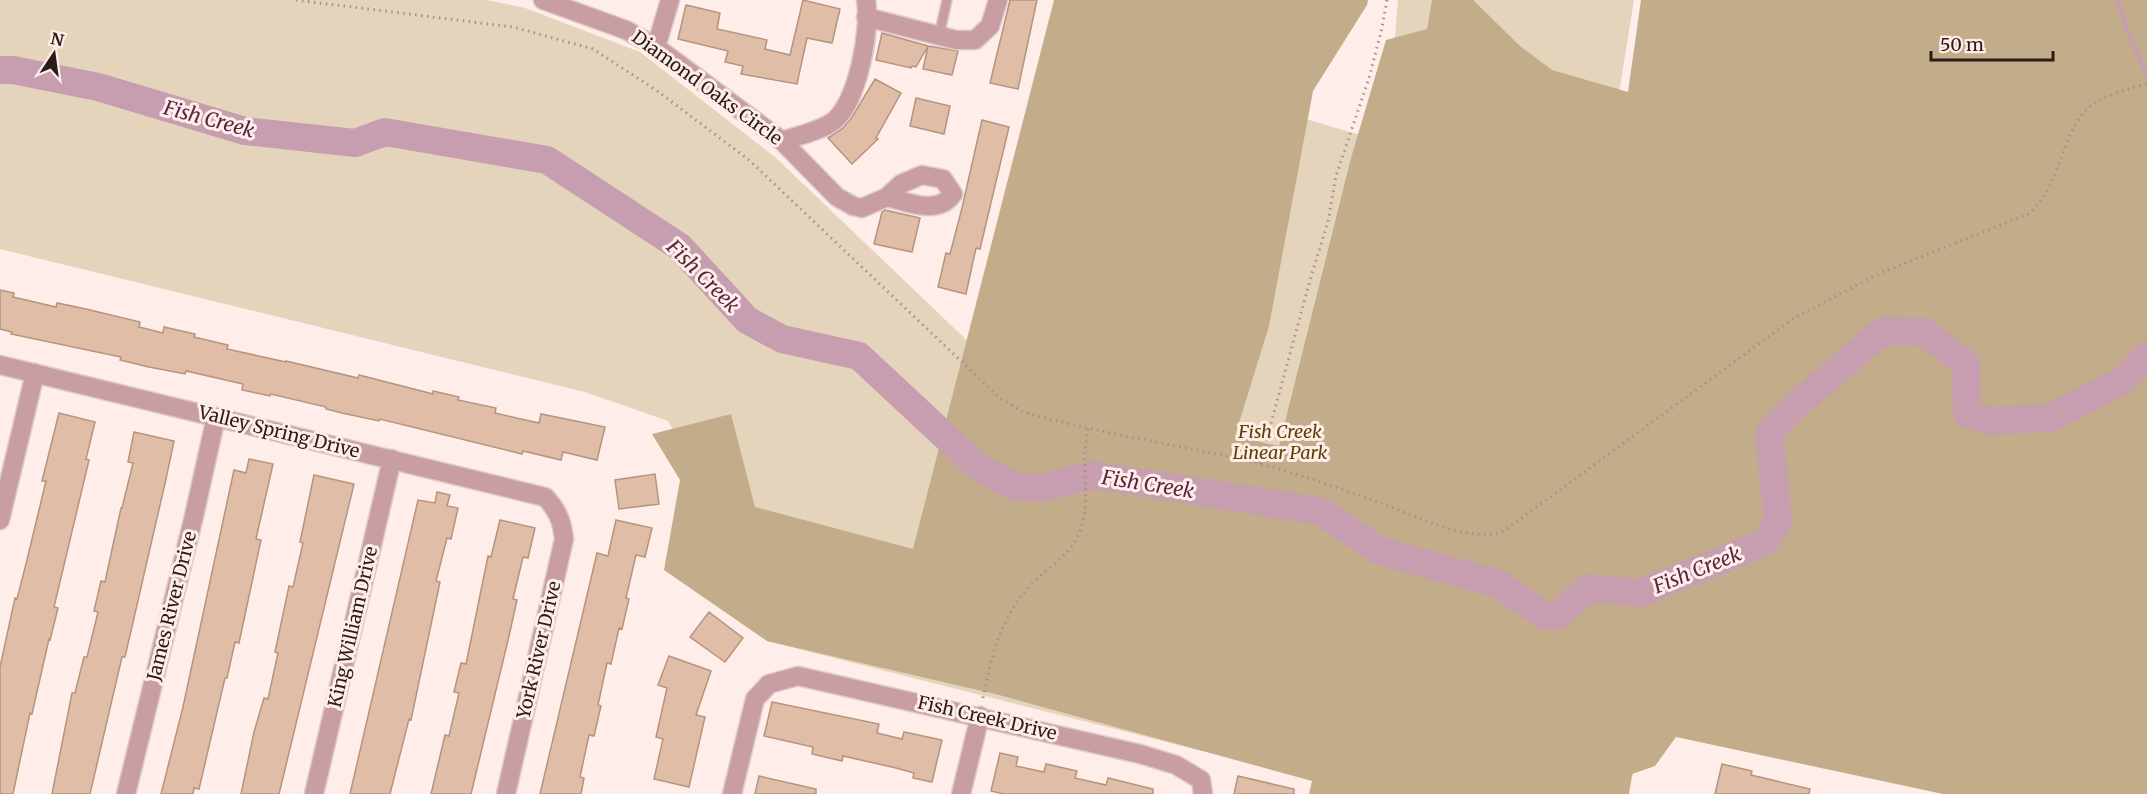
<svg xmlns="http://www.w3.org/2000/svg" width="2147" height="794" font-family="Merriweather,serif">
	<style>
		.green { fill: #e5d4bc }
		.forest { fill: #c3ac8a }
		.lines { fill: none; stroke-linecap: round; stroke-linejoin: round }
		.stream { stroke: #c69eb0; stroke-width: 4.5 }
		.river { stroke: #c69eb0; stroke-width: 28 }
		.building { fill: #e0bda7; stroke: #b5947f; stroke-width: 1.5 }
		.service-casing { stroke: #dccbc8; stroke-width: 12 }
		.minor-casing { stroke: #dccbc8; stroke-width: 21 }
		.path { stroke: #a2918e; stroke-width: 3; stroke-dasharray: 1.5 4.5; stroke-linecap: butt }
		.service { stroke: #c99ea3; stroke-width: 9 }
		.minor { stroke: #c99ea3; stroke-width: 18 }
		.labels { text-anchor: middle; stroke-width: 6; stroke-linejoin: round; paint-order: stroke }
		.street-label { font-size: 18px; fill: #2a1b18; stroke: #feede9 }
		.park-label { font-size: 18px; font-style: italic; fill: #604000; stroke: #feede9 }
		.water-label { font-size: 20px; font-style: italic; fill: #592541; stroke: #feede9 }
	</style>
	<rect width="100%" height="100%" fill="#feede9"/>
	<path class="green" d="M 0,0 L 487,0 L 525,8 L 640,52 L 775,157 L 976,349 L 1217,93 L 1350,132 L 1616,202 L 2147,0 L 2147,794 L 1648,717 L 1628,794 L 1352,783 L 1198,750 L 767,641 L 702,480 L 668,421 L 585,392 L 0,249 Z
		M 1398,0 L 1634,0 L 1605,180 L 1365,126 L 1395,36 Z"/>
	<path class="forest" d="M 1054,0 L 1368,0 L 1367,5 L 1313,91 L 1269,326 L 1235,436 L 1279,446 L 1351,158 L 1386,40 L 1427,29 L 1432,0 L 1473,0 L 1520,46 L 1552,70 L 1628,92 L 1641,0 L 2147,0 L 2147,794 L 1943,794 L 1676,737 L 1655,766 L 1632,774 L 1629,794 L 1309,794 L 1312,781 L 999,695 L 767,641 L 664,570 L 680,480 L 652,434 L 731,414 L 755,507 L 913,549 Z"/>
	<g class="lines">
		<path class="stream" d="M 2117,0 L 2128,33 L 2147,74"/>
		<path class="river" d="M 0,70 L 13,70 L 98,87 L 245,131 L 355,143 L 385,132 L 547,160 L 680,247 L 747,320 L 782,339 L 859,356 L 976,465 L 1013,486 L 1039,488 L 1095,475 L 1320,511 L 1380,551 L 1499,584 L 1545,616 L 1558,616 L 1587,588 L 1640,593 L 1764,543 L 1778,521 L 1769,433 L 1796,405 L 1883,331 L 1924,332 L 1966,364 L 1967,414 L 1991,421 L 2050,418 L 2122,381 L 2147,356"/>
	</g>
	<path class="building" d="M 803,0 L 840,9 L 832,43 L 807,38 L 797,84 L 741,74 L 743,66 L 725,62 L 728,51 L 678,39 L 686,5 L 720,13 L 717,29 L 767,40 L 765,49 L 790,55 Z
		M 1010,0 L 1037,0 L 1018,89 L 990,83 Z
		M 882,33 L 928,46 L 916,67 L 912,66 L 911,68 L 876,60 Z
		M 928,46 L 958,51 L 952,75 L 923,69 Z
		M 875,79 L 901,93 L 876,138 L 878,139 L 852,164 L 828,138 L 842,129 L 852,117 Z
		M 916,98 L 950,106 L 944,134 L 910,126 Z
		M 982,120 L 1009,127 L 980,249 L 976,248 L 966,294 L 938,287 L 946,253 L 950,254 L 962,208 Z
		M 885,210 L 920,218 L 912,252 L 874,244 L 882,212 Z
		M 0,290 L 14,293 L 13,297 L 56,307 L 57,303 L 86,309 L 140,322 L 139,327 L 163,333 L 164,327 L 195,334 L 194,337 L 228,345 L 227,349 L 286,362 L 286,361 L 358,378 L 359,375 L 433,394 L 433,391 L 459,397 L 458,400 L 496,408 L 495,413 L 539,423 L 541,414 L 605,427 L 597,460 L 563,452 L 561,460 L 523,451 L 522,454 L 380,419 L 379,421 L 342,413 L 326,409 L 326,407 L 271,394 L 270,396 L 242,390 L 243,384 L 186,371 L 185,374 L 149,367 L 120,360 L 121,357 L 11,334 L 12,332 L 0,329 Z
		M 59,413 L 95,422 L 86,459 L 89,460 L 54,607 L 58,608 L 50,640 L 49,639 L 32,714 L 30,713 L 13,794 L 0,794 L 0,667 L 15,598 L 17,599 L 26,564 L 46,481 L 42,481 Z
		M 134,432 L 174,441 L 166,479 L 125,657 L 122,657 L 90,794 L 52,794 L 72,693 L 75,693 L 84,657 L 87,657 L 98,612 L 94,611 L 101,581 L 105,582 L 121,508 L 122,508 L 133,463 L 128,462 Z
		M 249,459 L 273,464 L 256,539 L 261,540 L 239,643 L 235,642 L 227,678 L 225,678 L 199,789 L 194,788 L 193,794 L 161,794 L 183,707 L 234,470 L 246,473 Z
		M 655,474 L 659,504 L 619,509 L 615,480 Z
		M 314,475 L 354,484 L 279,794 L 241,794 L 254,732 L 264,698 L 268,699 L 278,653 L 275,652 L 289,586 L 293,587 L 303,543 L 300,542 Z
		M 437,492 L 450,495 L 447,506 L 458,508 L 451,539 L 447,538 L 436,581 L 440,582 L 411,720 L 409,719 L 390,794 L 350,794 L 418,500 L 435,503 Z
		M 500,520 L 535,528 L 528,558 L 523,557 L 513,599 L 517,600 L 509,636 L 471,794 L 431,794 L 445,735 L 449,736 L 459,693 L 454,692 L 461,663 L 466,664 L 488,556 L 491,557 Z
		M 616,520 L 652,528 L 645,557 L 636,555 L 626,598 L 629,599 L 622,629 L 619,628 L 611,664 L 607,663 L 598,705 L 601,706 L 594,736 L 589,735 L 580,777 L 584,778 L 581,794 L 540,794 L 597,553 L 608,556 Z
		M 709,612 L 743,638 L 725,662 L 690,637 Z
		M 669,656 L 711,671 L 696,715 L 705,717 L 689,787 L 654,779 L 663,739 L 656,737 L 667,688 L 658,685 Z
		M 772,702 L 879,724 L 877,733 L 902,739 L 904,732 L 942,740 L 932,782 L 913,778 L 914,773 L 896,768 L 843,756 L 842,761 L 812,754 L 813,747 L 764,736 Z
		M 1000,753 L 1018,757 L 1016,766 L 1044,772 L 1046,764 L 1077,771 L 1075,778 L 1106,785 L 1108,778 L 1153,789 L 1153,794 L 1004,794 L 991,791 Z
		M 1722,764 L 1752,771 L 1751,775 L 1810,789 L 1809,794 L 1715,794 Z
		M 759,776 L 816,789 L 816,794 L 755,794 Z
		M 1238,776 L 1294,789 L 1294,794 L 1234,794 Z"/>
	<g class="lines">
		<g class="service-casing">
			<path id="service" d="M 939,36 L 947,0"/>
		</g>
		<g class="minor-casing">
			<path id="minor" d="M 543,0 L 626,30 L 656,47 L 782,141 L 837,197 L 853,206 L 862,208 L 887,197
				M 866,17 L 956,40 L 975,40 L 990,26 L 998,0
				M 656,47 L 670,0
				M 782,141 C 797,136 824,130 835,120 C 858,99 871,30 866,0
				M 922,175 L 943,179 L 953,194 C 938,216 908,202 887,197 L 901,184 Z
				M 0,365 L 545,497 C 558,510 562,522 564,539 L 506,794
				M 0,520 L 35,373
				M 126,794 L 194,516 L 216,417
				M 314,794 L 392,459
				M 732,794 L 755,699 L 769,684 L 798,676 L 1140,754 L 1176,765 L 1201,780 L 1203,794
				M 961,794 L 980,716"/>
		</g>
		<path class="path" d="M 296,0 L 513,27 L 593,49 L 656,90 L 749,160 L 1000,398 L 1023,412 C 1101,434 1182,445 1260,464 C 1303,475 1345,490 1386,505 C 1419,517 1470,544 1504,531 L 1794,318 L 1878,274 L 2028,214 C 2062,186 2059,138 2087,109 C 2099,97 2130,88 2147,84
			M 1260,464 L 1312,273 L 1328,222 L 1336,176 L 1369,78 L 1382,28 L 1387,0
			M 983,698 C 992,653 1002,611 1037,579 C 1051,565 1069,555 1078,536 C 1091,510 1083,478 1085,450 C 1086,443 1087,435 1088,428"/>
		<use href="#service" class="service"/>
		<use href="#minor" class="minor"/>
	</g>
	<g class="labels">
		<g class="street-label">
			<text transform="translate(707 88) rotate(36)" y="6">Diamond Oaks Circle</text>
			<text transform="translate(279 432) rotate(14)" y="6">Valley Spring Drive</text>
			<text transform="translate(172 606) rotate(-76)" y="6">James River Drive</text>
			<text transform="translate(353 627) rotate(-77)" y="6">King William Drive</text>
			<text transform="translate(539 650) rotate(-77)" y="6">York River Drive</text>
			<text transform="translate(987 718) rotate(13)" y="6">Fish Creek Drive</text>
		</g>
		<g class="park-label">
			<text x="1280" y="438">Fish Creek<tspan x="1280" dy="21">Linear Park</tspan></text>
		</g>
		<g class="water-label">
			<text transform="translate(209 119) rotate(15)" y="7">Fish Creek</text>
			<text transform="translate(703 276) rotate(45)" y="7">Fish Creek</text>
			<text transform="translate(1148 484) rotate(9)" y="7">Fish Creek</text>
			<text transform="translate(1697 570) rotate(-22)" y="7">Fish Creek</text>
		</g>
	</g>
	<g transform="translate(54 54) rotate(13)" stroke="#feede9" stroke-width="4.5" paint-order="stroke">
	<path d="M0-4.5L10 22L0 15L-10 22Z" fill="#2a1b18"/>
	<text y="-9" font-size="16" font-weight="bold" text-anchor="middle" fill="#2a1b18">N</text>
	</g>
	<path d="M1931 51v9h122v-9" fill="none" stroke="#2a1b18" stroke-width="3"/>
	<text x="1940" y="51" font-size="18" fill="#2a1b18" stroke="#feede9" stroke-width="4.5" paint-order="stroke">50 m</text>
</svg>
